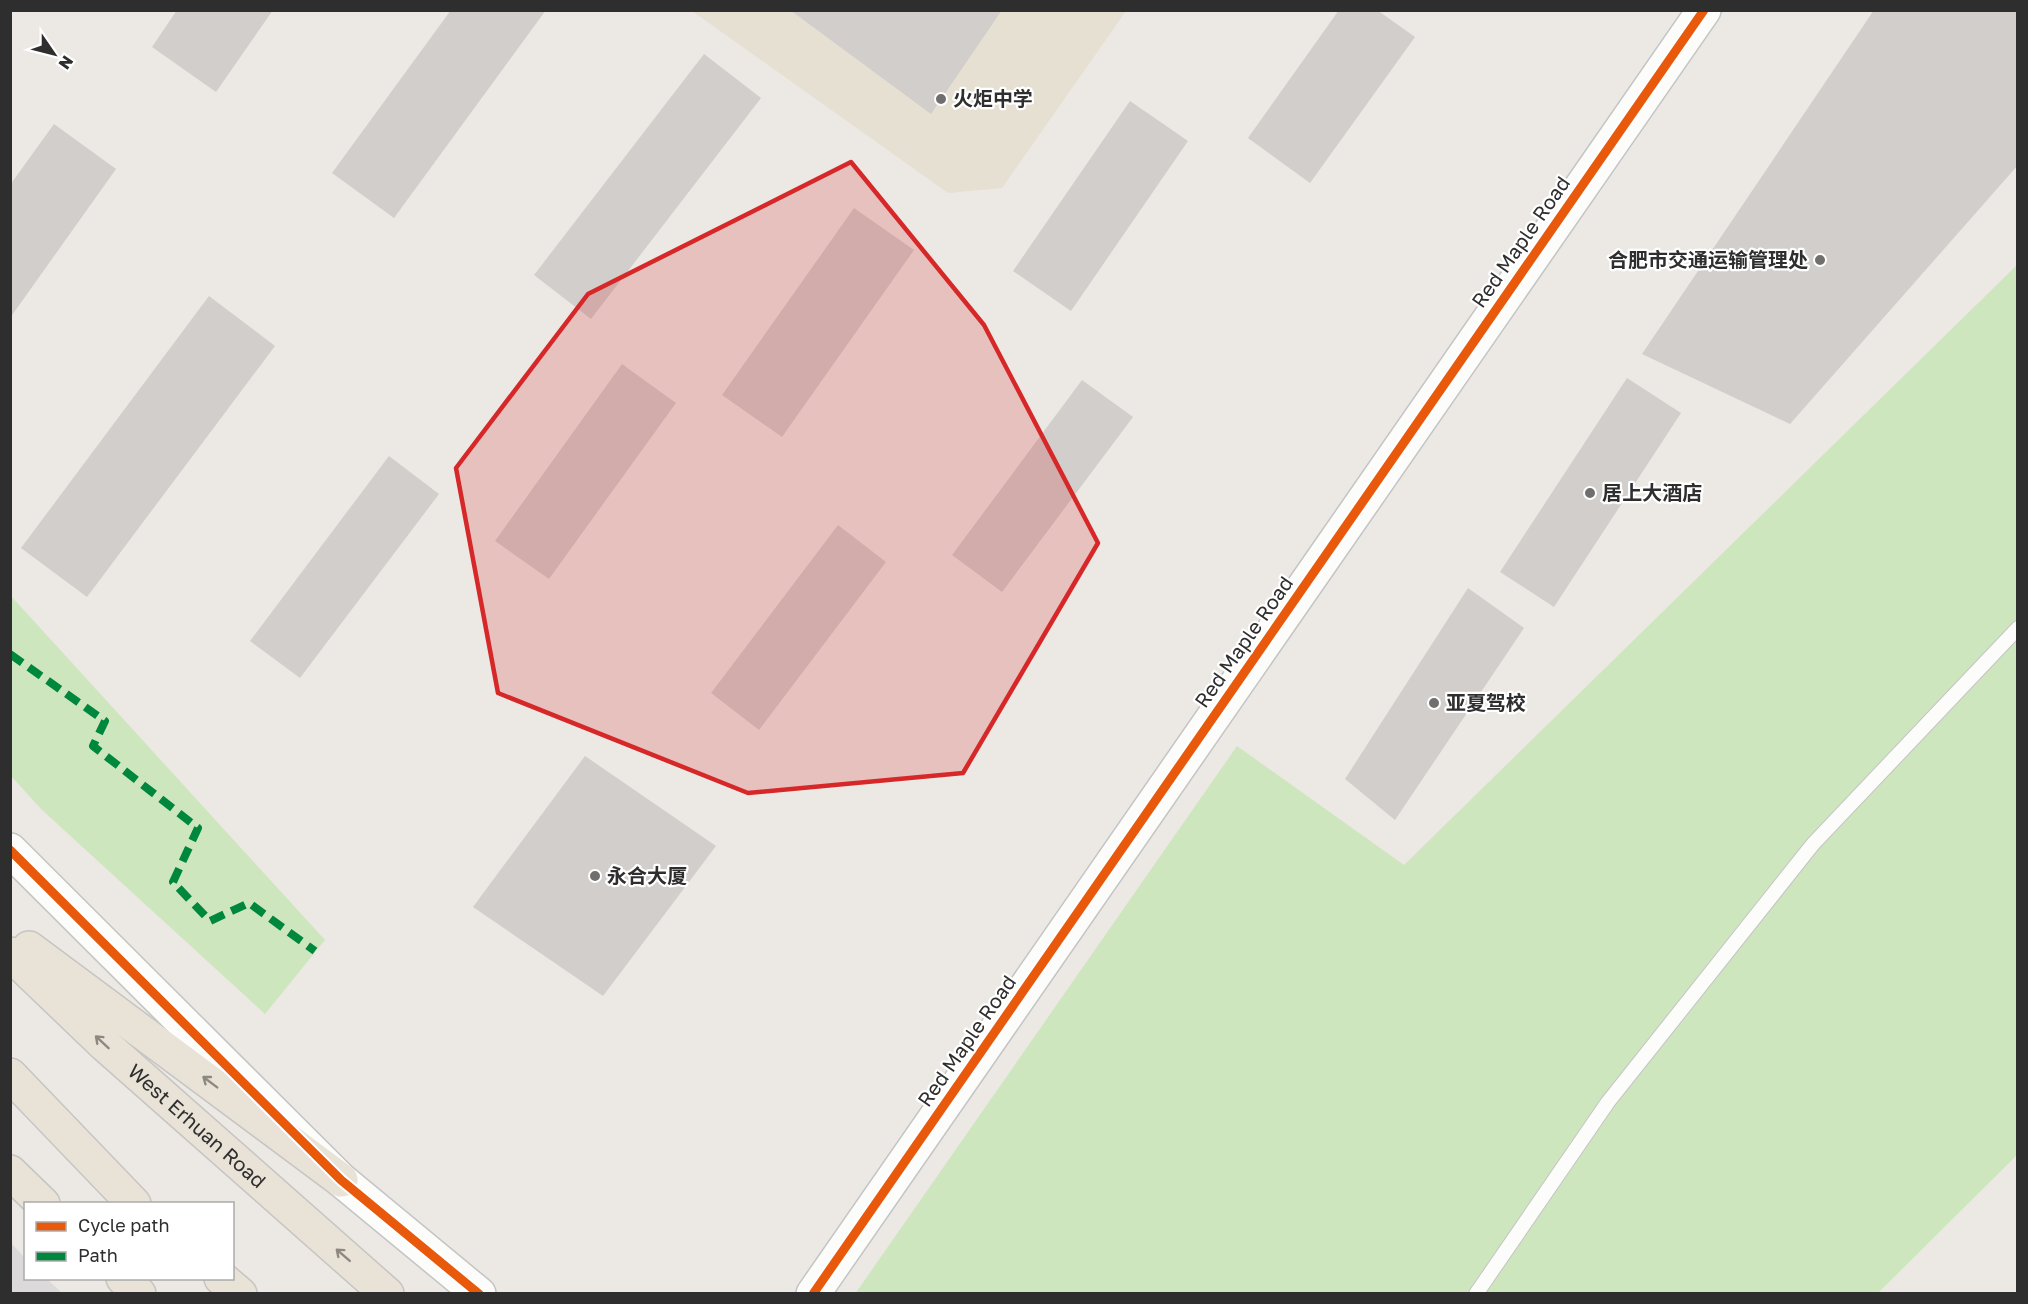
<svg xmlns="http://www.w3.org/2000/svg" width="2028" height="1304" font-family="'Golos Text','Noto Sans SC',sans-serif">
	<style>
		.industrial { fill: #dcd9db }
		.education { fill: #e6e0d3 }
		.green { fill: #cee6be }
		.building { fill: #d1cecb }
		.lines { fill: none; stroke-linecap: round; stroke-linejoin: round }
		.service-casing { stroke: #c5c4c5; stroke-width: 16 }
		.tertiary-casing { stroke: #c5c4c5; stroke-width: 36 }
		.trunk-casing { stroke: #c6c5c4; stroke-width: 36 }
		.service { stroke: #fcfcfb; stroke-width: 14 }
		.tertiary { stroke: #fcfcfb; stroke-width: 33 }
		.trunk { stroke: #e9e2d6; stroke-width: 33 }
		.quiet { stroke: #00873e; stroke-width: 8; stroke-dasharray: 15 8; stroke-linecap: butt }
		.cycleway-casing { stroke: #fff; stroke-width: 13 }
		.cycleway { stroke: #e8590c; stroke-width: 9 }
		.oneway { stroke: #8c8882 }
		.marked { fill: #d62828; fill-opacity: 0.2; stroke: #d62828; stroke-width: 4.5; stroke-linejoin: round }
		.poi-dot { fill: #706f6e; stroke: #fff; stroke-width: 2 }
		.labels { text-anchor: middle; stroke-width: 4.5; stroke-linejoin: round; paint-order: stroke }
		.poi-label { font-size: 20px; font-weight: bold; fill: #2e2e2e; stroke: #fff; text-anchor: start }
		.street-label { font-size: 20px; fill: #2e2e2e; stroke: #fff }
	</style>
	<rect width="100%" height="100%" fill="#ece8e4"/>
	<path class="industrial" d="M 11,1243 L 25,1258 L 26,1278 L 47,1279 L 62,1293 L 11,1293 Z"/>
	<path class="education" d="M 692,11 L 1126,11 L 1002,188 L 948,193 Z"/>
	<path class="green" d="M 2017,265 L 2017,1155 L 1878,1293 L 855,1294 L 1237,746 L 1404,865 Z
		M 11,596 L 325,940 L 265,1014 L 41,809 L 11,776 Z"/>
	<path class="building" d="M 177,10 L 273,10 L 216,92 L 152,47 Z
		M 451,10 L 546,10 L 394,218 L 332,173 Z
		M 790,10 L 1002,10 L 931,114 Z
		M 1339,10 L 1377,10 L 1415,37 L 1310,183 L 1248,138 Z
		M 1874,10 L 2018,10 L 2018,165 L 1790,424 L 1642,354 Z
		M 704,54 L 761,98 L 591,319 L 534,275 Z
		M 1130,101 L 1188,141 L 1071,311 L 1013,271 Z
		M 54,124 L 116,169 L 10,318 L 10,185 Z
		M 854,208 L 914,250 L 782,437 L 722,395 Z
		M 209,296 L 275,346 L 87,597 L 21,548 Z
		M 622,364 L 676,403 L 549,579 L 495,541 Z
		M 1627,378 L 1681,413 L 1554,607 L 1500,572 Z
		M 1082,380 L 1133,417 L 1002,592 L 952,555 Z
		M 389,456 L 439,494 L 300,678 L 250,641 Z
		M 838,525 L 886,562 L 759,730 L 711,693 Z
		M 1468,588 L 1524,628 L 1395,820 L 1345,779 Z
		M 585,756 L 716,846 L 603,996 L 473,907 Z"/>
	<g class="lines">
		<g class="service-casing">
			<path id="service" d="M 1476,1294 L 1608,1102 L 1813,844 L 2018,628"/>
		</g>
		<g class="tertiary-casing">
			<path id="tertiary" d="M 10,850 L 341,1180 L 479,1294
				M 813,1294 L 1704,10"/>
		</g>
		<g class="trunk-casing">
			<g id="trunk">
				<path d="M 29,948 L 341,1180"/>
				<path id="s1" d="M 10,954 L 105,1045 L 387,1294"/>
				<path d="M 10,1075 L 134,1204"/>
				<path d="M 10,1172 L 43,1204"/>
				<path d="M 123,1278 L 139,1294"/>
				<path d="M 221,1278 L 240,1294"/>
			</g>
		</g>
		<use href="#service" class="service"/>
		<use href="#tertiary" class="tertiary"/>
		<use href="#trunk" class="trunk"/>
		<path class="quiet" d="M 10,654 L 105,721 L 93,746 L 198,828 L 173,882 L 210,921 L 249,903 L 315,951"/>
		<g class="cycleway-casing">
			<path id="cycleway" d="M 10,850 L 341,1180 L 479,1294
				M 813,1294 L 1704,10"/>
		</g>
		<use href="#cycleway" class="cycleway"/>
	</g>
	<defs><path id="oneway-shaft" d="M-6 0H5M1.5-3L5.5 0L1.5 3" fill="none" stroke-width="1.6" stroke-linecap="round" stroke-linejoin="round" transform="scale(1.5)"/></defs>
	<g class="oneway">
		<use href="#oneway-shaft" transform="translate(102 1042) rotate(-137)"/>
		<use href="#oneway-shaft" transform="translate(210 1082) rotate(-143)"/>
		<use href="#oneway-shaft" transform="translate(343 1255) rotate(-139)"/>
	</g>
	<path class="marked" d="M 851,162 L 984,325 L 1098,543 L 963,773 L 748,793 L 498,693 L 456,468 L 588,294 Z"/>
	<g class="poi-dot">
		<circle cx="941" cy="99" r="6"/>
		<circle cx="1820" cy="260" r="6"/>
		<circle cx="1590" cy="493" r="6"/>
		<circle cx="1434" cy="703" r="6"/>
		<circle cx="595" cy="876" r="6"/>
	</g>
	<g class="labels">
		<g class="poi-label">
			<text x="953" y="106">火炬中学</text>
			<text x="1808" y="267" text-anchor="end">合肥市交通运输管理处</text>
			<text x="1602" y="500">居上大酒店</text>
			<text x="1446" y="710">亚夏驾校</text>
			<text x="607" y="883">永合大厦</text>
		</g>
		<g class="street-label">
			<text transform="translate(1521 242) rotate(-55)" y="7">Red Maple Road</text>
			<text transform="translate(1244 642) rotate(-55)" y="7">Red Maple Road</text>
			<text transform="translate(967 1041) rotate(-55)" y="7">Red Maple Road</text>
			<text dy="7" stroke="none"><textPath href="#s1" startOffset="254">West Erhuan Road</textPath></text>
		</g>
	</g>
	<rect width="2028" height="1304" fill="none" stroke="#2e2e2e" stroke-width="24"/>
	<rect x="24" y="1202" width="210" height="78" fill="#ffffff" stroke="#ababab" stroke-width="1.5"/>
	<rect x="36" y="1222" width="30" height="9" fill="#e8590c" stroke="#ababab" stroke-width="1.5"/>
	<text x="78" y="1232" font-size="18" fill="#2e2e2e">Cycle path</text>
	<rect x="36" y="1252" width="30" height="9" fill="#00873e" stroke="#ababab" stroke-width="1.5"/>
	<text x="78" y="1262" font-size="18" fill="#2e2e2e">Path</text>
	<g transform="translate(54 54) rotate(125)" stroke="#ffffff" stroke-width="4.5" paint-order="stroke">
	<path d="M0-4.5L10 22L0 15L-10 22Z" fill="#2e2e2e"/>
	<text y="-9" font-size="16" font-weight="bold" text-anchor="middle" fill="#2e2e2e">N</text>
	</g>
</svg>
